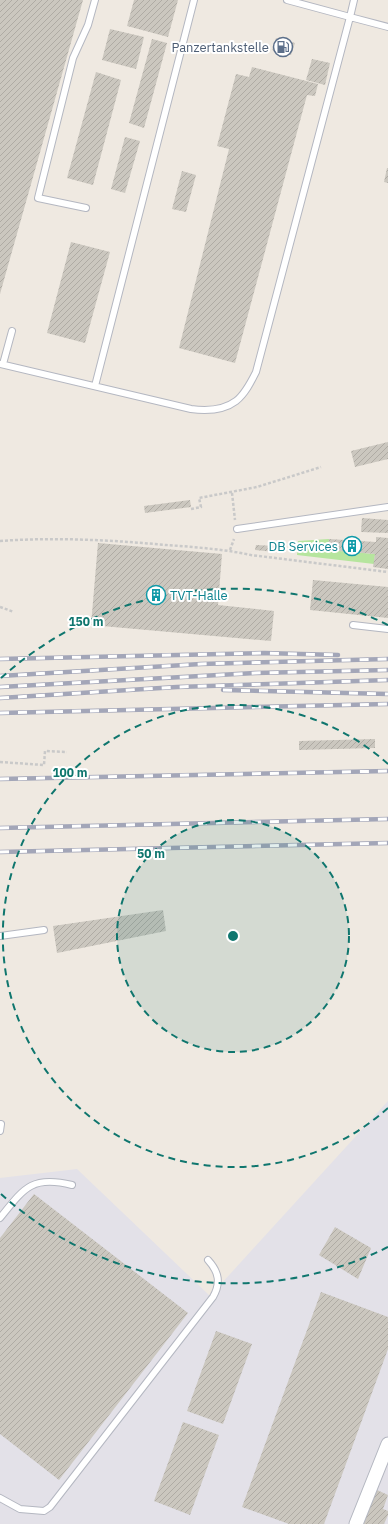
<svg xmlns="http://www.w3.org/2000/svg" width="388" height="1524" font-family="'IBM Plex Sans',sans-serif">
	<style>
		.industrial { fill: #e3e1e8 }
		.grass { fill: #b6e59e }
		.building { fill: url(#building-hatch) }
		.lines { fill: none; stroke-linecap: round; stroke-linejoin: round }
		.lane-casing { stroke: #b4b7c1; stroke-width: 8 }
		.street-casing { stroke: #b4b7c1; stroke-width: 15 }
		.path { stroke: #c9c9c9; stroke-width: 2.5; stroke-dasharray: 3 2; stroke-linecap: butt }
		.lane { stroke: #fff; stroke-width: 6 }
		.street { stroke: #fff; stroke-width: 13 }
		.rail-casing { stroke: #a3a6b8; stroke-width: 4.5 }
		.rail { stroke: #fff; stroke-width: 3; stroke-dasharray: 9; stroke-linecap: butt }
		.ring { fill: none; stroke: #0f766e; stroke-width: 2; stroke-dasharray: 7 5 }
		.labels { text-anchor: middle; stroke-width: 4; stroke-linejoin: round; paint-order: stroke }
		.service-label { font-size: 13px; fill: #4e5e75; stroke: #fff; text-anchor: end }
		.culture-label { font-size: 13px; fill: #0d838f; stroke: #fff; text-anchor: end }
		.centre { fill: #0f766e; stroke: #fff; stroke-width: 2 }
		.ring-label { font-size: 12px; text-anchor: middle; font-weight: bold; fill: #0f766e; stroke: #fff; stroke-width: 4; stroke-linejoin: round; paint-order: stroke }
	</style>
	<defs>
		<pattern id="building-hatch" width="6" height="6" patternUnits="userSpaceOnUse"><rect width="6" height="6" fill="#cbc7bf"/><path d="M-1 1l2-2M0 6l6-6M5 7l2-2" fill="none" stroke="#afaba4"/></pattern>
	</defs>
	<rect width="100%" height="100%" fill="#efe9e1"/>
	<path class="industrial" d="M 388,1101 L 388,1524 L 0,1524 L 0,1178 L 77,1169 L 210,1296 Z"/>
	<path class="grass" d="M 329,539 L 328,550 L 375,554 L 374,564 L 297,555 L 298,541 Z"/>
	<path class="building" d="M 0,0 L 83,0 L 0,294 Z
		M 134,0 L 178,0 L 168,37 L 127,26 Z
		M 110,29 L 144,37 L 136,69 L 102,60 Z
		M 276,38 L 295,43 L 291,55 L 272,50 Z
		M 152,39 L 167,43 L 144,128 L 129,123 Z
		M 312,59 L 330,63 L 325,85 L 306,80 Z
		M 252,67 L 318,84 L 315,96 L 307,95 L 235,363 L 179,348 L 229,149 L 217,146 L 236,74 L 249,77 Z
		M 96,72 L 121,80 L 93,185 L 67,178 Z
		M 125,137 L 140,141 L 125,193 L 111,189 Z
		M 387,168 L 388,168 L 388,183 L 384,182 Z
		M 182,171 L 196,175 L 186,212 L 172,209 Z
		M 71,242 L 110,252 L 85,343 L 47,333 Z
		M 388,442 L 388,459 L 355,467 L 351,451 Z
		M 190,500 L 191,507 L 145,513 L 144,506 Z
		M 362,518 L 388,520 L 388,533 L 361,532 Z
		M 376,537 L 388,538 L 388,569 L 373,567 L 375,554 L 328,550 L 329,539 L 376,542 Z
		M 98,543 L 222,554 L 218,605 L 274,611 L 271,641 L 91,625 Z
		M 256,545 L 276,546 L 275,552 L 255,550 Z
		M 313,580 L 388,587 L 388,618 L 310,610 Z
		M 375,739 L 375,748 L 299,750 L 299,741 Z
		M 163,910 L 166,931 L 57,953 L 53,926 Z
		M 34,1194 L 188,1313 L 59,1480 L 0,1434 L 0,1238 Z
		M 335,1227 L 371,1248 L 358,1279 L 319,1255 Z
		M 321,1292 L 388,1317 L 388,1349 L 324,1524 L 289,1524 L 242,1507 Z
		M 216,1331 L 252,1344 L 223,1424 L 187,1411 Z
		M 183,1422 L 219,1435 L 190,1515 L 154,1501 Z
		M 377,1490 L 388,1495 L 383,1509 L 388,1511 L 388,1515 L 384,1524 L 361,1524 Z"/>
	<g class="lines">
		<g class="lane-casing">
			<path id="lane" d="M 287,0 L 350,17 L 354,0
				M 86,208 L 38,198 L 73,58 L 88,25 L 95,0
				M 0,364 L 191,409 C 206,411 224,410 236,401 C 245,394 251,382 256,372 L 350,17 L 388,27
				M 3,364 L 12,331
				M 95,386 L 194,0
				M 237,529 L 388,507
				M 353,625 L 388,629
				M 0,936 L 44,930
				M 0,1131 L 1,1124
				M 0,1218 C 24,1188 32,1175 72,1185
				M 0,1498 L 20,1509 L 44,1511 L 50,1507 L 213,1297 C 221,1283 219,1272 208,1260"/>
		</g>
		<g class="street-casing">
			<path id="street" d="M 356,1524 L 388,1444"/>
		</g>
		<path class="path" d="M 232,493 L 235,520
			M 191,509 L 201,507 L 199,498 L 257,487 L 321,467
			M 0,541 C 55,537 110,540 166,545 C 194,547 223,549 251,555 L 388,572
			M 230,550 L 234,539
			M 0,607 L 14,612
			M 0,762 L 44,765 L 45,751 L 67,752"/>
		<use href="#lane" class="lane"/>
		<use href="#street" class="street"/>
		<g class="rail-casing">
			<path id="rail" d="M 0,659 L 264,653 L 338,655
				M 0,676 L 201,664 L 388,659
				M 0,687 L 255,673 L 388,670
				M 223,690 L 388,694
				M 0,698 L 177,687 L 388,680
				M 0,713 L 388,704
				M 0,779 L 388,771
				M 0,828 L 388,819
				M 0,852 L 388,843"/>
		</g>
		<use href="#rail" class="rail"/>
	</g>
	<circle cx="233" cy="936" r="116" fill="#0f766e" fill-opacity=".12"/>
	<g class="ring">
		<circle cx="233" cy="936" r="116"/>
		<path d="M388 1108A231 231 0 1 1 388 764"/>
		<path d="M388 1247A347 347 0 0 1 1 1194M1 678A347 347 0 0 1 388 625"/>
	</g>
	<defs>
		<g id="fuel-ring" transform="scale(1)"><circle r="9.5" fill="#fff" stroke="#5c6f8a" stroke-width="1.5"/><path d="M-5.5-6h7V0h2V4h1.3V-2.5L3-4.5l.8-.8L6-3V5H2.5V1h-1V6h-7ZM-4.2-4.7v3.2H.2V-4.7Z" fill="#5c6f8a"/></g>
		<g id="building-ring" transform="scale(1)"><circle r="9.5" fill="#fff" stroke="#0f9aa8" stroke-width="1.5"/><path d="M-4-6H4V6H1V3H-1V6H-4ZM-2.5-4.3h1.7v1.8h-1.7ZM.8-4.3h1.7v1.8H.8ZM-2.5-1h1.7V.8h-1.7ZM.8-1h1.7V.8H.8Z" fill="#0f9aa8"/></g>
	</defs>
	<g fill-rule="evenodd">
		<use href="#fuel-ring" x="283" y="47"/>
		<use href="#building-ring" x="352" y="546"/>
		<use href="#building-ring" x="156" y="595"/>
	</g>
	<g class="labels">
		<g class="service-label">
			<text x="269" y="52">Panzertankstelle</text>
		</g>
		<g class="culture-label">
			<text x="338" y="551">DB Services</text>
			<text x="170" y="600" text-anchor="start">TVT-Halle</text>
		</g>
	</g>
	<circle cx="233" cy="936" r="6" class="centre"/>
	<g class="ring-label">
		<text x="86" y="626">150 m</text>
		<text x="70" y="777">100 m</text>
		<text x="151" y="858">50 m</text>
	</g>
</svg>
